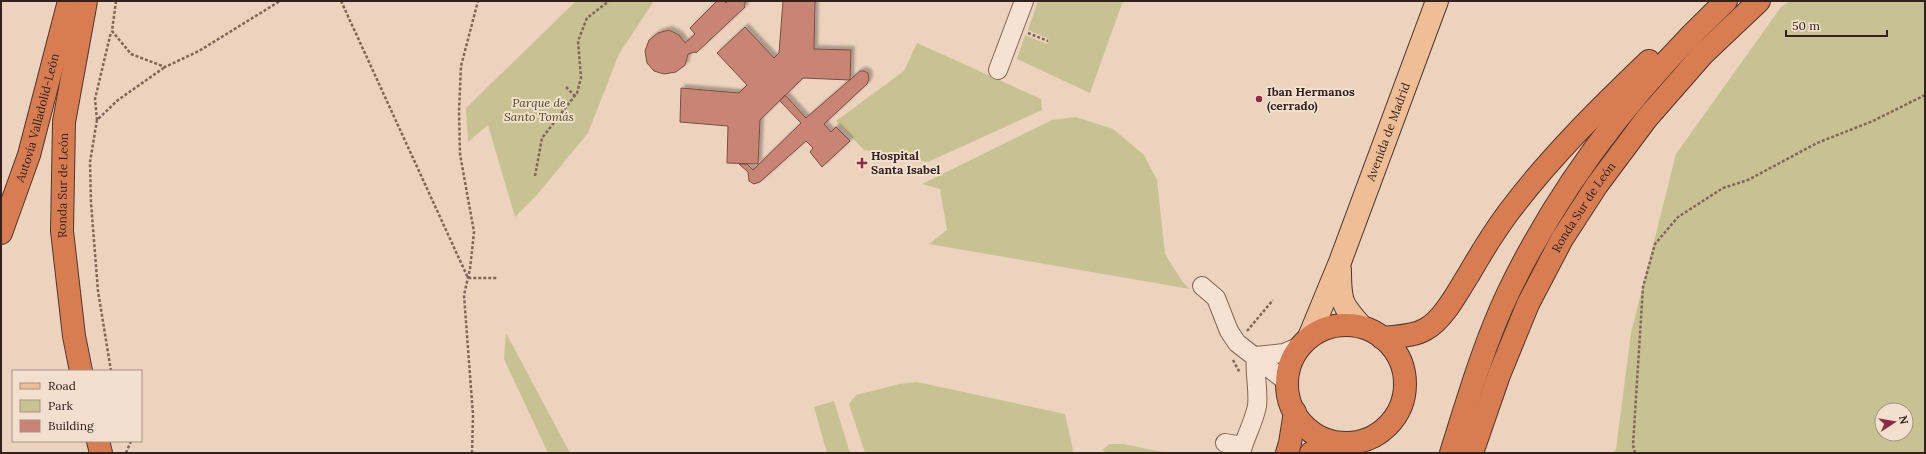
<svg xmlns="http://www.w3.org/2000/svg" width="1926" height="454" font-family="Lora,serif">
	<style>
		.green { fill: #c8c293; fill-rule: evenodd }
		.building { fill: #c88575; stroke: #804a3f; filter: url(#shadow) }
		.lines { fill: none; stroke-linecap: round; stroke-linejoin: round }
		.minor-casing { stroke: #826558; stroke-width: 20 }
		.major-casing { stroke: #50352c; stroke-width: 24 }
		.highway-casing { stroke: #50352c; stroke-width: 24 }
		.path { stroke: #826558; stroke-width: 2.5; stroke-dasharray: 3 2; stroke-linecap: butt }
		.minor { stroke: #f7e2d1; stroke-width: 18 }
		.major { stroke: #eebe96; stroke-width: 22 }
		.highway { stroke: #d87d51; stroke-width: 22 }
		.poi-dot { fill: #8e2b43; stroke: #f3dfcd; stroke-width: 1.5 }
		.labels { text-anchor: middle; stroke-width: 4; stroke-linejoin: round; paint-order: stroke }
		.poi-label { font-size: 12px; font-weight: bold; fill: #32211c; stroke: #f3dfcd; text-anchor: start }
		.park-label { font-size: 12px; font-style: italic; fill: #4d4e23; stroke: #f3dfcd }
		.street-label { font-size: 12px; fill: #32211c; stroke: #f3dfcd }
	</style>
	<defs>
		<filter id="shadow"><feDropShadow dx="3.5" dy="-3.5" stdDeviation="1" flood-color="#0004"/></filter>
	</defs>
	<rect width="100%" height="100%" fill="#ebd3be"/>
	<path class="green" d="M 576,1 L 654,1 L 619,54 L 588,133 L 536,196 L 515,217 L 488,125 L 468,142 L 466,108 Z
		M 1038,1 L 1123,1 L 1090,93 L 1017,59 L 1025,35 L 1047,44 L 1049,39 L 1028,30 Z
		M 1790,1 L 1925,1 L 1925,453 L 1613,453 L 1616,449 L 1631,333 L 1676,154 L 1781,7 ZM 1882,410 L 1906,410 L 1906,434 L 1882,434 Z
		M 917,43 L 1041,99 L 1042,110 L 928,162 L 864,150 L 836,121 L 904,71 Z
		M 1076,117 L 1113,129 L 1144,155 L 1157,180 L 1165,254 L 1182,281 L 1190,289 L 929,244 L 947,230 L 940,189 L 922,184 L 1052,120 Z
		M 506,333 L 570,453 L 548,453 L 504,359 Z
		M 917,382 L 1065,414 L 1073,450 L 1072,453 L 865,453 L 849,404 L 856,395 L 900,384 Z
		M 834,401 L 850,453 L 827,453 L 814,407 Z
		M 1110,444 L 1123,444 L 1168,453 L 1107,453 L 1102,450 Z"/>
	<path class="building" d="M 717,1 L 724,1 L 726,3 L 728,1 L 746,1 L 744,5 L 745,7 L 696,53 L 695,52 L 688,54 L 685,65 L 676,72 L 664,74 L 654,71 L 647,63 L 645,51 L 649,40 L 658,33 L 669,30 L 679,35 L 685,43 L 695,34 L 690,28 Z
		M 783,1 L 815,1 L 814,49 L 851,50 L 850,80 L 803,78 L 760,120 L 758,164 L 727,163 L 728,126 L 680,122 L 681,88 L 739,93 L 747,85 L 717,53 L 745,27 L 774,58 L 779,53 Z
		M 860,71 L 864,71 L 868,73 L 869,79 L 867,84 L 824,124 L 831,132 L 836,127 L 850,141 L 822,167 L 810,152 L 813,148 L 806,141 L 760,182 L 754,184 L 749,181 L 748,172 L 739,164 L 747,164 L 753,170 L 801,123 L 780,101 L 785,95 L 806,118 Z"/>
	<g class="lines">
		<g class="minor-casing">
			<path id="minor" d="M 998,70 L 1024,1
				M 1202,286 L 1216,298 L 1229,331 L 1237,343 L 1287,382
				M 1256,356 L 1284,353 L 1298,347
				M 1225,443 L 1243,446
				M 1241,453 C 1245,437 1254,422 1257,406 C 1259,389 1254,374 1256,356"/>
		</g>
		<g class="major-casing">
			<g id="major">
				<path d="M 1340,270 C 1340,301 1341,304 1362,327"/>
				<path id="s1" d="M 1309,337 L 1340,262 L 1437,1"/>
			</g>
		</g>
		<g class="highway-casing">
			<g id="highway">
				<path id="s2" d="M 1,233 L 29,155 L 69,1"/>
				<circle cx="1346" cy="384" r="59"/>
				<path d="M 1382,338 C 1396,336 1413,337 1426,329 C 1444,319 1458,291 1469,274 C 1481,253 1494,232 1508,213 C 1549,158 1600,108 1649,61"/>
				<path id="s3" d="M 81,371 L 74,336 L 62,231 L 64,122 L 86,1"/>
				<path d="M 98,441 L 101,453"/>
				<path d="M 1287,453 L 1290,443 L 1295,412"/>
				<path d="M 1311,453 L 1331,442"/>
				<path d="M 1451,453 C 1468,399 1484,344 1508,293 C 1561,183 1637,85 1726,1"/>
				<path id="s4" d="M 1472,453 L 1499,375 L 1528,304 L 1562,239 L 1597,185 L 1647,118 L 1703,54 L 1759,1"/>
			</g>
		</g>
		<path class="path" d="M 116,1 L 112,31 L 131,54 L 165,67 L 199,51 L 280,1
			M 341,1 L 468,278 L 497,278
			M 1028,33 L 1048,41
			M 566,87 L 575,96
			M 97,120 L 95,99 L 111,32
			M 535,176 L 542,138 L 577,93 L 581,78 L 578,41 L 587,18 L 609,1
			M 1247,331 L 1273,300
			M 1233,360 L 1240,373
			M 111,371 L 98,291 L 91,203 L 90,162 L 97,120 L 118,100 L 165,67
			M 126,453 L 131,441
			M 472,453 L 473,415 L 464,295 L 470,269 L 474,232 L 460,154 L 459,112 L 461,66 L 478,1
			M 1635,453 L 1633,445 L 1643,287 L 1655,244 L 1678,217 L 1723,188 L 1748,180 L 1817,143 L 1873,121 L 1925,95"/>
		<use href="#minor" class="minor"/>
		<use href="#major" class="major"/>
		<use href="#highway" class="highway"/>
	</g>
	<g class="poi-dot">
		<circle cx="1259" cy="99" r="4"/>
		<path d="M860 157h4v4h4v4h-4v4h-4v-4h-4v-4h4z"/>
	</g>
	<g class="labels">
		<g class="poi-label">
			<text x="1267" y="96">Iban Hermanos<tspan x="1267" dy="14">(cerrado)</tspan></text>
			<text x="871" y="160">Hospital<tspan x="871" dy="14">Santa Isabel</tspan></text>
		</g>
		<g class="park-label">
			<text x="539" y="107">Parque de<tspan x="539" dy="14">Santo Tomás</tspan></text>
		</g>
		<g class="street-label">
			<text dy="4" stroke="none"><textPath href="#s2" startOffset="121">Autovía Valladolid-León</textPath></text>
			<text dy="4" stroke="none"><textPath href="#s1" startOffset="220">Avenida de Madrid</textPath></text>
			<text dy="4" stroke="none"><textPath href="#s3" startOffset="187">Ronda Sur de León</textPath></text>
			<text dy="4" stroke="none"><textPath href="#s4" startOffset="271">Ronda Sur de León</textPath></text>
		</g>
	</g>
	<rect width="1926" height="454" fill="none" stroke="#32211c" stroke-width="4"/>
	<rect x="12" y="370" width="130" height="72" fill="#f3dfcd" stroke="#a69386"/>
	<rect x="20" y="383" width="20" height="6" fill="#eebe96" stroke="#a69386"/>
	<text x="48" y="390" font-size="12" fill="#32211c">Road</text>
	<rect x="20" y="400" width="20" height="12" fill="#c8c293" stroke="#a69386"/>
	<text x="48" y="410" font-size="12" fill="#32211c">Park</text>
	<rect x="20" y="420" width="20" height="12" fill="#c88575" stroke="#a69386"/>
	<text x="48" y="430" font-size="12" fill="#32211c">Building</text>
	<g transform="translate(1894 422) rotate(78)"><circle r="19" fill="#f3dfcd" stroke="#a69386"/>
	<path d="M0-3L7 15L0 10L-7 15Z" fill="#8e2b43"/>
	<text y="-6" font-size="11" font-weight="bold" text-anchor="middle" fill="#32211c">N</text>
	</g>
	<path d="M1786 30v6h101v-6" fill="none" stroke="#32211c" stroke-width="2"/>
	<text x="1792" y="30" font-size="12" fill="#32211c" stroke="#f3dfcd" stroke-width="3" paint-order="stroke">50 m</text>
</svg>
